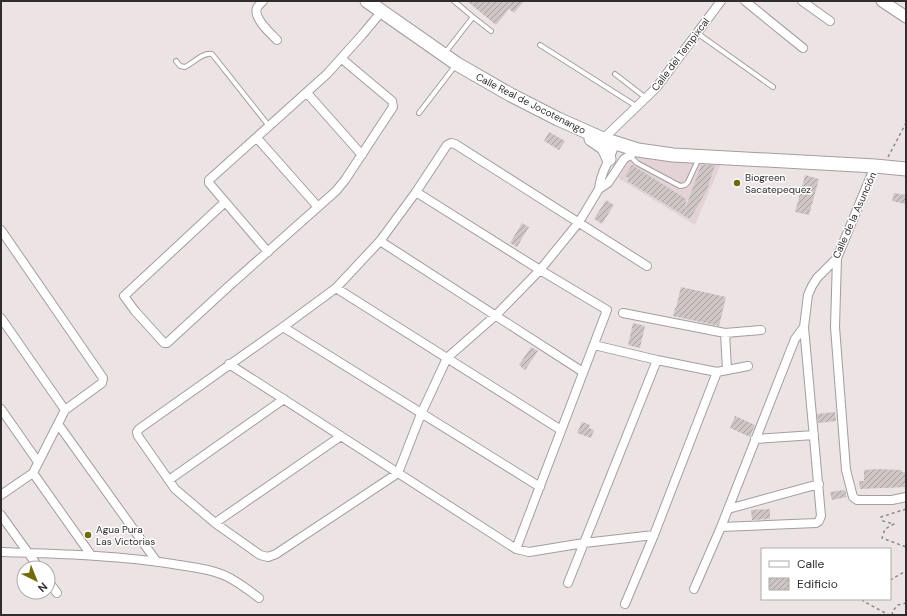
<svg xmlns="http://www.w3.org/2000/svg" width="907" height="616" font-family="'DM Sans',sans-serif">
	<style>
		.built { fill: #e3d2d6 }
		.building { fill: url(#building-hatch) }
		.lines { fill: none; stroke-linecap: round; stroke-linejoin: round }
		.service-casing { stroke: #a59d9f; stroke-width: 6 }
		.minor-casing { stroke: #a59d9f; stroke-width: 10 }
		.tertiary-casing { stroke: #a59d9f; stroke-width: 13 }
		.primary-casing { stroke: #a59d9f; stroke-width: 15 }
		.path { stroke: #8f898a; stroke-width: 1.5; stroke-dasharray: 3 3; stroke-linecap: butt }
		.service { stroke: #fff; stroke-width: 4 }
		.minor { stroke: #fff; stroke-width: 8 }
		.tertiary { stroke: #fff; stroke-width: 11 }
		.primary { stroke: #fff; stroke-width: 13 }
		.poi-dot { fill: #706b08; stroke: #fff; stroke-width: 1.5 }
		.labels { text-anchor: middle; stroke-width: 3; stroke-linejoin: round; paint-order: stroke }
		.street-label { font-size: 10px; fill: #312d2e; stroke: #fff }
		.poi-label { font-size: 10px; fill: #312d2e; stroke: #fff; text-anchor: start }
	</style>
	<defs>
		<pattern id="building-hatch" width="6" height="6" patternUnits="userSpaceOnUse"><rect width="6" height="6" fill="#cec5c5"/><path d="M-1 1l2-2M0 6l6-6M5 7l2-2" fill="none" stroke="#a8a0a0"/></pattern>
	</defs>
	<rect width="100%" height="100%" fill="#ece3e5"/>
	<path class="built" d="M 634,153 L 722,161 L 695,225 L 618,178 Z"/>
	<path class="building" d="M 467,1 L 524,1 L 514,13 L 509,9 L 496,25 Z
		M 549,132 L 565,141 L 559,150 L 544,141 Z
		M 632,165 L 686,199 L 685,210 L 701,165 L 715,165 L 707,190 L 690,219 L 627,181 L 629,178 L 625,176 Z
		M 805,175 L 819,179 L 809,215 L 795,212 Z
		M 894,193 L 906,195 L 906,204 L 892,201 Z
		M 606,200 L 614,205 L 602,224 L 594,219 Z
		M 522,223 L 529,227 L 517,247 L 510,243 Z
		M 681,287 L 726,297 L 719,326 L 673,316 L 675,308 L 676,308 Z
		M 633,323 L 645,326 L 640,348 L 628,345 Z
		M 531,347 L 538,351 L 525,370 L 519,365 Z
		M 835,412 L 836,421 L 818,423 L 817,414 Z
		M 735,416 L 755,425 L 750,437 L 730,428 Z
		M 582,422 L 590,425 L 589,428 L 594,430 L 591,438 L 577,433 Z
		M 877,469 L 902,470 L 902,472 L 906,472 L 906,487 L 860,489 L 859,481 L 864,481 L 864,470 Z
		M 845,490 L 847,497 L 832,500 L 830,492 Z
		M 770,509 L 770,519 L 752,520 L 751,510 Z"/>
	<g class="lines">
		<g class="service-casing">
			<path id="service" d="M 454,1 L 473,17
				M 697,33 L 773,87
				M 540,45 L 636,106
				M 445,53 L 473,17 L 491,31
				M 176,61 L 180,66 L 185,67 C 193,63 203,52 212,54 L 269,126
				M 615,74 L 646,98
				M 419,113 L 455,66
				M 629,155 L 637,163 L 680,186 L 685,185 L 688,182 L 699,158"/>
		</g>
		<g class="minor-casing">
			<path id="minor" d="M 263,1 C 261,3 258,6 257,8 C 253,18 271,34 277,40
				M 745,1 L 803,48
				M 802,1 L 830,21
				M 307,93 L 362,155
				M 257,138 L 318,207
				M 603,139 L 656,88 L 721,1
				M 638,150 L 624,159 L 608,183 L 599,189 L 579,222 L 540,270 L 496,315 L 447,358 L 421,414 L 398,473 L 276,554 L 268,557 L 260,555 L 215,523 L 175,489 L 138,436 L 137,432 L 139,429 L 283,327 L 336,288 L 380,241 L 416,192 L 447,145 L 451,143 L 455,144 L 647,266
				M 599,189 C 600,172 611,159 615,143
				M 416,192 L 540,270 L 607,310 L 516,549
				M 224,203 L 124,296 L 135,311 L 164,343 L 167,343 L 229,286 L 336,191 L 345,180 L 393,107 L 392,101 L 342,59
				M 1,230 L 103,378 L 102,383 L 65,410 L 33,473 L 1,495
				M 380,241 L 583,372
				M 268,252 L 209,183 L 209,180 L 327,74 L 362,35 L 382,11
				M 837,258 L 835,327 L 846,470 L 853,497 L 857,500 L 892,500 L 906,497
				M 336,288 L 561,430
				M 623,313 L 725,333 L 761,330
				M 1,318 L 65,410
				M 283,327 L 540,487
				M 725,333 L 727,370
				M 594,345 L 657,360 L 717,372 L 748,366
				M 229,364 L 516,549 L 529,552 L 584,543 L 654,535
				M 1,409 L 38,462
				M 58,424 L 157,562
				M 755,439 L 814,435
				M 33,473 L 91,555
				M 169,480 L 284,399
				M 728,509 L 819,484
				M 1,515 L 39,568
				M 215,523 L 341,436
				M 721,527 L 816,523 L 819,521 L 821,516 L 804,327 L 808,295 L 812,286 L 817,278 L 837,258 L 875,166
				M 1,552 C 59,554 116,555 173,564 C 189,567 206,568 221,574 C 235,579 247,589 259,598
				M 48,581 L 57,593
				M 568,583 L 657,360
				M 694,589 L 721,527 L 795,339 L 804,327
				M 625,604 L 654,535 L 717,372"/>
		</g>
		<g class="tertiary-casing">
			<path id="tertiary" d="M 882,1 L 906,17"/>
		</g>
		<g class="primary-casing">
			<path id="primary" d="M 367,1 L 457,64 L 511,95 L 558,119 L 603,139 L 638,150 L 673,155 L 875,166 L 906,169
				M 591,139 L 604,148 L 609,159"/>
		</g>
		<path class="path" d="M 888,157 L 906,123
			M 906,509 L 881,517 L 883,521 L 894,524 L 885,529 L 882,538 L 906,547
			M 890,580 L 906,571
			M 864,599 L 863,601 L 889,615
			M 893,615 L 892,612 L 898,605 L 906,603"/>
		<use href="#service" class="service"/>
		<use href="#minor" class="minor"/>
		<use href="#tertiary" class="tertiary"/>
		<use href="#primary" class="primary"/>
	</g>
	<g class="poi-dot">
		<circle cx="737" cy="183" r="4"/>
		<circle cx="88" cy="535" r="4"/>
	</g>
	<g class="labels">
		<g class="street-label">
			<text transform="translate(680 54) rotate(-53)" y="4">Calle del Tempixcal</text>
			<text transform="translate(531 103) rotate(27)" y="4">Calle Real de Jocotenango</text>
			<text transform="translate(854 215) rotate(-66)" y="4">Calle de la Asunción</text>
		</g>
		<g class="poi-label">
			<text x="745" y="181">Biogreen<tspan x="745" dy="12">Sacatepequez</tspan></text>
			<text x="96" y="533">Agua Pura<tspan x="96" dy="12">Las Victorias</tspan></text>
		</g>
	</g>
	<rect width="907" height="616" fill="none" stroke="#312d2e" stroke-width="4"/>
	<rect x="761" y="548" width="130" height="52" fill="#ffffff" stroke="#adabab"/>
	<rect x="769" y="561" width="20" height="6" fill="#ffffff" stroke="#adabab"/>
	<text x="797" y="568" font-size="12" fill="#312d2e">Calle</text>
	<rect x="769" y="578" width="20" height="12" fill="url(#building-hatch)" stroke="#adabab"/>
	<text x="797" y="588" font-size="12" fill="#312d2e">Edificio</text>
	<g transform="translate(36 580) rotate(137)"><circle r="19" fill="#ffffff" stroke="#adabab"/>
	<path d="M0-3L7 15L0 10L-7 15Z" fill="#706b08"/>
	<text y="-6" font-size="11" font-weight="bold" text-anchor="middle" fill="#312d2e">N</text>
	</g>
</svg>
